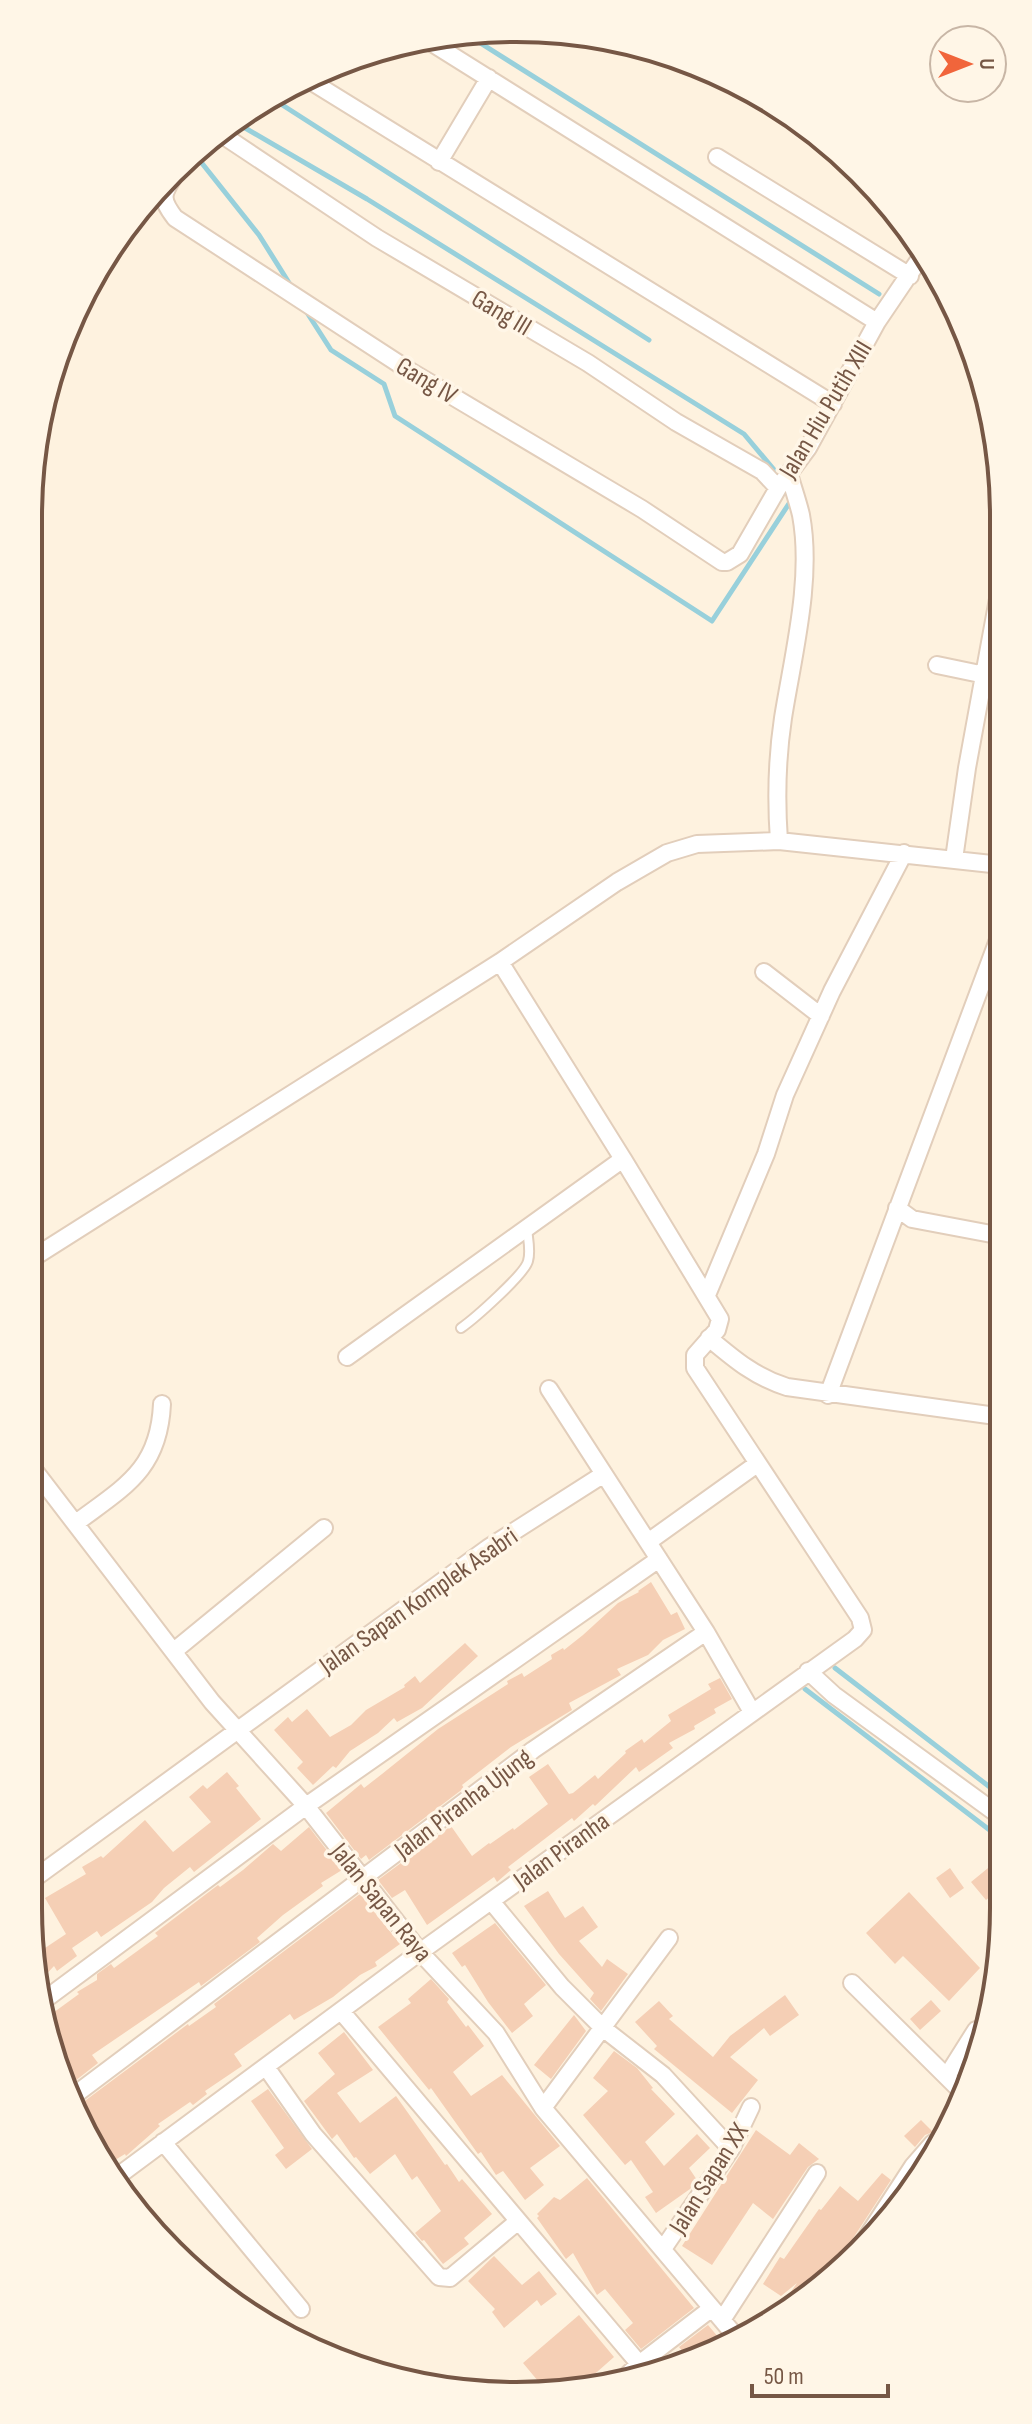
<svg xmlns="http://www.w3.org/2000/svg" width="1032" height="2424" font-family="'Sofia Sans Condensed',sans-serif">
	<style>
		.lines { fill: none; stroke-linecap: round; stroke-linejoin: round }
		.stream { stroke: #98d0db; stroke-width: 5 }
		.building { fill: #f5cfb5 }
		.service-casing { stroke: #e2cebb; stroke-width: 12 }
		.minor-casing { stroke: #e2cebb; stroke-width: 20 }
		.service { stroke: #fff; stroke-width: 8 }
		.minor { stroke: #fff; stroke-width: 16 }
		.labels { text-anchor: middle; stroke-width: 7; stroke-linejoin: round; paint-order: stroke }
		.street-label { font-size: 26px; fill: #765745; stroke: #fff6e7 }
		.rim { fill: none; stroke: #765745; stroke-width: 4 }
	</style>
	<rect width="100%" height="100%" fill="#fef2df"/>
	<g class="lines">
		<path class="stream" d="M 466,34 L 879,294
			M 273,99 L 649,340
			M 240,125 L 367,199 L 744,434 L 781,478
			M 197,157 L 259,235 L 291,286
			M 306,311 L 331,350 L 384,384 L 395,416 L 712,621 L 792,499
			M 835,1668 L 1004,1798
			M 805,1689 L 1004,1841"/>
	</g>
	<path class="building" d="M 651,1582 L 671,1615 L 677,1612 L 685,1629 L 663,1640 L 648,1655 L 617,1669 L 621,1675 L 569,1703 L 572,1710 L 511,1747 L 462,1785 L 464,1788 L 369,1860 L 366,1855 L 361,1859 L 326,1813 L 361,1784 L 364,1788 L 382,1774 L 438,1729 L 508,1684 L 507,1681 L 522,1673 L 524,1677 L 552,1659 L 551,1655 L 563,1648 L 564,1650 L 583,1635 L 618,1603 L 639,1592 L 638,1591 Z
		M 465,1643 L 478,1656 L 422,1708 L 397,1722 L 394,1718 L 378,1733 L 350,1751 L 336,1768 L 333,1766 L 313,1785 L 297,1768 L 303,1762 L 274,1730 L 288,1717 L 292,1722 L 307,1709 L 330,1737 L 351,1725 L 366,1710 L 405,1687 L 404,1685 L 415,1676 L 420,1683 Z
		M 720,1678 L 732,1699 L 714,1709 L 716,1713 L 694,1726 L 695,1729 L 669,1743 L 673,1748 L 639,1772 L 636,1767 L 595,1806 L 593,1804 L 574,1821 L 572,1818 L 508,1867 L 511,1870 L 497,1882 L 494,1877 L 427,1925 L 405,1890 L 392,1898 L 378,1880 L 451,1826 L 472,1856 L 489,1843 L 490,1844 L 513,1828 L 514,1830 L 548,1804 L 529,1777 L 548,1764 L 569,1794 L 573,1793 L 595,1775 L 598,1779 L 626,1753 L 625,1751 L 642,1739 L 644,1743 L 671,1721 L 668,1715 L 711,1689 L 708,1684 Z
		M 227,1772 L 239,1786 L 236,1788 L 261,1819 L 194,1872 L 190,1867 L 164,1888 L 152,1902 L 101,1937 L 97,1931 L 72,1948 L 77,1956 L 57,1971 L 54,1966 L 40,1981 L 36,1954 L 66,1934 L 45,1898 L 86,1874 L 82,1867 L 101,1856 L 103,1858 L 145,1820 L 173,1852 L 211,1822 L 189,1797 L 203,1785 L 207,1789 Z
		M 309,1827 L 342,1870 L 321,1883 L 323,1886 L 283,1915 L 257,1938 L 260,1942 L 201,1986 L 199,1982 L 92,2055 L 98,2063 L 75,2081 L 50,2044 L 46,2018 L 79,1994 L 77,1992 L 97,1980 L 97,1974 L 111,1964 L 114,1968 L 158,1936 L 155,1933 L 218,1885 L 220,1887 L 243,1870 L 273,1844 L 281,1851 Z
		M 1004,1855 L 1004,1885 L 986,1900 L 971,1882 Z
		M 950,1868 L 964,1888 L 950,1898 L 936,1878 Z
		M 548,1891 L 565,1918 L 583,1906 L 598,1927 L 579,1941 L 602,1967 L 607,1959 L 628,1974 L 601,2011 L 590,1999 L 594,1993 L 559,1954 L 524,1906 Z
		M 909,1892 L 980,1968 L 949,2001 L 903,1956 L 895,1964 L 866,1933 Z
		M 360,1894 L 400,1944 L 375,1962 L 377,1966 L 360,1975 L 333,1997 L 294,2020 L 290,2014 L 234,2054 L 242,2066 L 205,2091 L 207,2094 L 193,2105 L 190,2102 L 158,2124 L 160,2126 L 126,2156 L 125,2154 L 110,2163 L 78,2106 L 188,2024 L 189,2026 L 216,2007 L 214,2004 Z
		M 495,1923 L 546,1985 L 524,2004 L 533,2016 L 512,2033 L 488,2002 L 465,1965 L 462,1967 L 452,1953 Z
		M 431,1979 L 449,1999 L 447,2002 L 466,2027 L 468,2025 L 484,2046 L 453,2072 L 471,2096 L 502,2075 L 560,2146 L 530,2168 L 544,2185 L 525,2200 L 503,2171 L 496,2175 L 481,2152 L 478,2154 L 431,2088 L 429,2090 L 378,2027 L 411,2003 L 408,1999 Z
		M 785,1995 L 799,2015 L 770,2036 L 764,2028 L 730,2057 L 758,2080 L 732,2113 L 654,2049 L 657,2046 L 635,2022 L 659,2001 L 673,2016 L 669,2019 L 713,2057 L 730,2036 Z
		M 931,2000 L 941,2011 L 920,2030 L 910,2019 Z
		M 574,2015 L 586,2031 L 551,2079 L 534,2065 Z
		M 344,2032 L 373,2070 L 337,2093 L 360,2123 L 396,2096 L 445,2165 L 447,2164 L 459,2182 L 462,2179 L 492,2214 L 464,2238 L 469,2244 L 443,2264 L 424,2240 L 422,2241 L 415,2233 L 441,2211 L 417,2176 L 412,2180 L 395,2154 L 370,2174 L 356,2157 L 354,2158 L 337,2134 L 332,2139 L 304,2101 L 335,2074 L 318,2053 Z
		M 614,2051 L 637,2068 L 653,2088 L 651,2089 L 675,2114 L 645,2142 L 664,2166 L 697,2134 L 710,2148 L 689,2168 L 697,2180 L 690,2189 L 656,2213 L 645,2197 L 653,2192 L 631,2160 L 625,2165 L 583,2115 L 608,2091 L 593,2078 Z
		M 268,2089 L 312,2149 L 286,2169 L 275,2155 L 284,2148 L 251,2101 Z
		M 921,2120 L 933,2132 L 925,2135 L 915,2147 L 904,2136 Z
		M 756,2130 L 790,2155 L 799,2143 L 819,2159 L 808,2167 L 773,2219 L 753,2203 L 712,2265 L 682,2246 Z
		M 882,2173 L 891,2180 L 850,2243 L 848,2249 L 851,2256 L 782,2312 L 779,2309 L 797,2283 L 781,2296 L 763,2284 L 780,2257 L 784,2259 L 819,2209 L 821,2210 L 840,2186 L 858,2201 Z
		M 587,2178 L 694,2308 L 641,2349 L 625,2330 L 633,2323 L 605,2289 L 597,2295 L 573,2253 L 566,2259 L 537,2218 L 539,2216 L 537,2214 L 554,2197 L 560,2200 Z
		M 494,2256 L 522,2285 L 539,2271 L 557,2294 L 541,2306 L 537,2300 L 504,2328 L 492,2312 L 495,2309 L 468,2281 Z
		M 579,2315 L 614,2357 L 580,2387 L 543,2387 L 523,2363 Z
		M 708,2325 L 724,2344 L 688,2358 L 679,2347 Z"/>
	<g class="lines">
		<g class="service-casing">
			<path id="service" d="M 461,1328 C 474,1319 525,1274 528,1261 C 531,1251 528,1239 527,1229"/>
		</g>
		<g class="minor-casing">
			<path id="minor" d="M 432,43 L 877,322
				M 304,77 L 833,404
				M 224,136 L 377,238 L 588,363 L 676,422 L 762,471 L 778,488
				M 717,157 L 910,276
				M 439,162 L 489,78
				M 176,173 C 163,194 159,197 175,218 L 410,371 L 642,509 L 722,562 L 727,562 L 740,554 L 778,488 L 808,448 L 877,322 L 923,254
				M 937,665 L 985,675
				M 779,841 C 776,800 777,758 783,718 C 793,655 813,579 801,515 C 798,502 793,488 789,474
				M 954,859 L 967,768 L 1000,588
				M 764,972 L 821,1016
				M 897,1208 L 912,1219 L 1002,1236
				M 28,1261 L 500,962 L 617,882 L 667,853 L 697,844 L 779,841 L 1001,865
				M 707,1295 L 766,1154 L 785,1095 L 832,991 L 904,853
				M 709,1338 C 734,1359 755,1377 787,1387 L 1003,1417
				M 347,1357 L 623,1159 L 500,962
				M 549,1389 L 706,1632 L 752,1712
				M 828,1395 L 1001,932
				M 28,1462 L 212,1702 L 306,1806 L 420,1952 L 496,2033 L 543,2108 L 738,2339
				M 76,1523 C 124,1487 159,1470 162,1404
				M 648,1542 L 757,1464
				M 174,1651 L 324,1528
				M 808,1671 L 834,1695 L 1004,1819
				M 28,1883 L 488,1548 L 604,1474
				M 491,1901 L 562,1987 L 604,2029 L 663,2075 L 731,2149
				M 852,1983 L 962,2092
				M 43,2001 L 306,1806 L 659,1559
				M 341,2011 L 647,2373
				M 266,2067 L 313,2134 L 439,2277 L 450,2278 L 517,2222
				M 947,2076 L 976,2030
				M 72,2097 L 533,1750 L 706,1632
				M 543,2108 L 669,1938
				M 163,2142 L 301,2309
				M 118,2176 L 420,1952 L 855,1639 L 863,1630 L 860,1618 L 695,1368 L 695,1355 L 717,1330 L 720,1319 L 623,1159
				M 663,2249 L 731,2149 L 751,2107
				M 859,2249 L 913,2166 L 933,2143
				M 722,2320 L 817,2173
				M 618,2384 L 639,2364 L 712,2308"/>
		</g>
		<use href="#service" class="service"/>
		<use href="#minor" class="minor"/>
	</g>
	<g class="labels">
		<g class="street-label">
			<text transform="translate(502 312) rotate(31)" y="9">Gang III</text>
			<text transform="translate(427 380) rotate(31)" y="9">Gang IV</text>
			<text transform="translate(825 409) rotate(-59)" y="9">Jalan Hiu Putih XIII</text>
			<text transform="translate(418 1600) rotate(-35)" y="9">Jalan Sapan Komplek Asabri</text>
			<text transform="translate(463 1803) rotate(-37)" y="9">Jalan Piranha Ujung</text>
			<text transform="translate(561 1850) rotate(-36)" y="9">Jalan Piranha</text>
			<text transform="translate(382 1902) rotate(51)" y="9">Jalan Sapan Raya</text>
			<text transform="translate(708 2178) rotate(-58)" y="9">Jalan Sapan XX</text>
		</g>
	</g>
	<path d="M0 0H1032V2424H0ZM516 42H516A474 474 0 0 1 990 516V1908A474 474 0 0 1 516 2382H516A474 474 0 0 1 42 1908V516A474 474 0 0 1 516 42Z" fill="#fff6e7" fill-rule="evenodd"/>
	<path class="rim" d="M516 42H516A474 474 0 0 1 990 516V1908A474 474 0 0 1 516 2382H516A474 474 0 0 1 42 1908V516A474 474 0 0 1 516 42Z"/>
	<g transform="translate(968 64) rotate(90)"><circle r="38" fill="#fff6e7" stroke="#c8b6a6" stroke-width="2"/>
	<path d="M0-6L14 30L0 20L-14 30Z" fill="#f1653b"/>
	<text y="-12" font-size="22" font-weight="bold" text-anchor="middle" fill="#765745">U</text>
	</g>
	<path d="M752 2384v12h136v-12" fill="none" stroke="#765745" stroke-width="4"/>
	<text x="764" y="2384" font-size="24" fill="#765745" stroke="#fff6e7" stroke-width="6" paint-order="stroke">50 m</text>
</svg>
